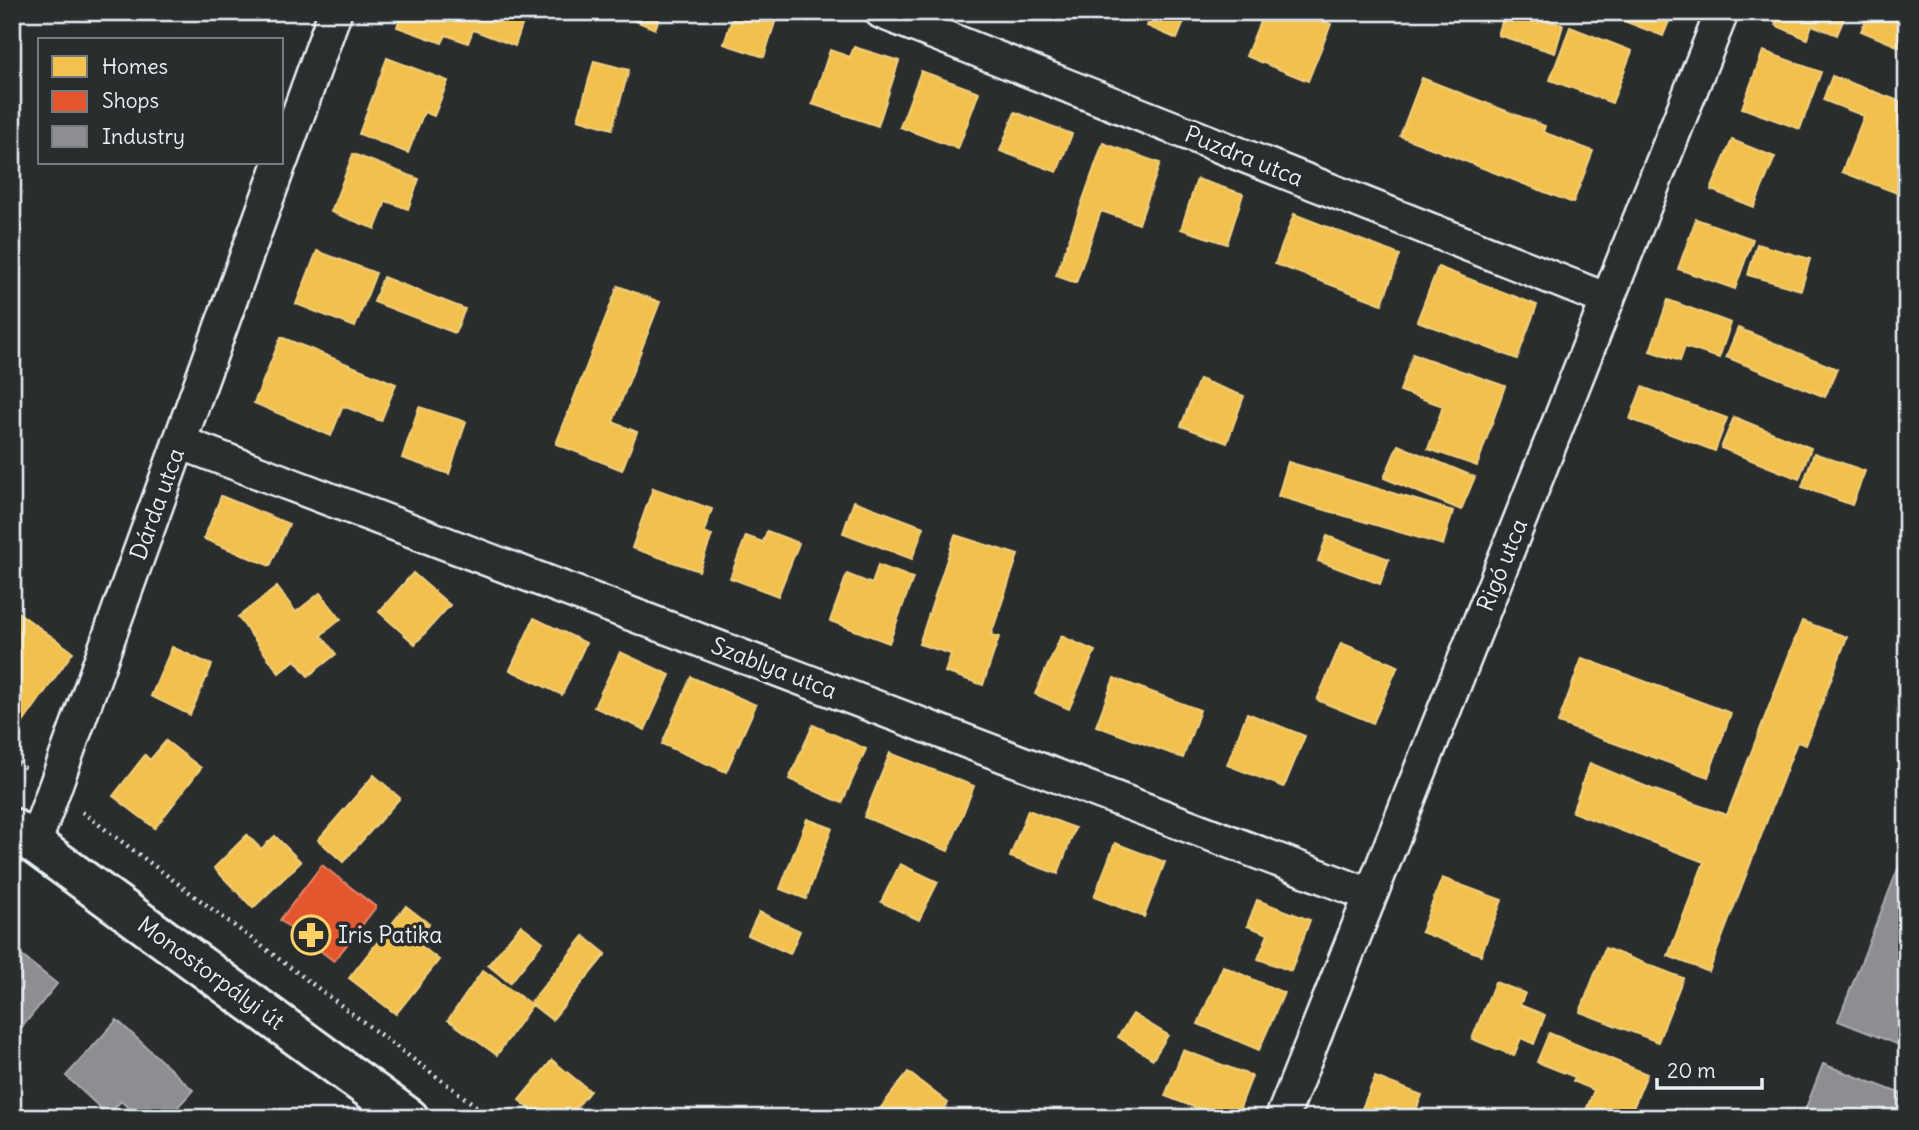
<svg xmlns="http://www.w3.org/2000/svg" width="1919" height="1130" font-family="Delius,sans-serif">
	<style>
		.homes { fill: #f2c14e; stroke: #efcf81; stroke-width: 2 }
		.shops { fill: #e4572e; stroke: #e5856b; stroke-width: 2 }
		.industry { fill: #8d8d92; stroke: #a8abb1; stroke-width: 2 }
		.lines { fill: none; stroke-linecap: round; stroke-linejoin: round }
		.minor-casing { stroke: #e8f1f8; stroke-width: 37 }
		.tertiary-casing { stroke: #e8f1f8; stroke-width: 44 }
		.path { stroke: #e8f1f8; stroke-width: 4.5; stroke-dasharray: 2 5; stroke-linecap: butt }
		.minor { stroke: #2a2d2e; stroke-width: 32 }
		.tertiary { stroke: #2a2d2e; stroke-width: 38 }
		.labels { text-anchor: middle; stroke-width: 7; stroke-linejoin: round; paint-order: stroke }
		.street-label { font-size: 23px; fill: #e8f1f8; stroke: #2a2d2e }
		.poi-label { font-size: 23px; fill: #e8f1f8; stroke: #2a2d2e; text-anchor: start }
	</style>
	<rect width="100%" height="100%" fill="#2a2d2e"/>
	<filter id="ink" filterUnits="userSpaceOnUse"><feTurbulence type="fractalNoise" baseFrequency=".0143" numOctaves="2"/><feDisplacementMap in="SourceGraphic" scale="14" xChannelSelector="R" yChannelSelector="G"/><feConvolveMatrix kernelMatrix="1 2 1 2 8 2 1 2 1" color-interpolation-filters="sRGB"/></filter>
	<g filter="url(#ink)">
		<path class="homes" d="M 402,12 L 505,12 L 524,19 L 515,46 L 473,30 L 468,43 L 446,35 L 442,43 L 397,27 Z
			M 614,12 L 662,12 L 655,29 Z
			M 734,12 L 756,12 L 776,19 L 764,57 L 724,44 Z
			M 1089,12 L 1116,12 L 1112,21 Z
			M 1153,12 L 1188,12 L 1177,39 L 1147,26 Z
			M 1264,12 L 1302,12 L 1331,24 L 1308,81 L 1246,56 Z
			M 1505,12 L 1525,12 L 1563,25 L 1555,53 L 1498,35 Z
			M 1624,12 L 1673,12 L 1663,36 L 1621,20 Z
			M 1781,12 L 1836,12 L 1845,16 L 1837,35 L 1812,25 L 1807,39 L 1775,25 Z
			M 1869,12 L 1892,12 L 1907,18 L 1907,50 L 1861,31 Z
			M 1570,27 L 1632,51 L 1612,103 L 1550,80 Z
			M 854,47 L 899,61 L 878,126 L 812,104 L 830,50 L 850,57 Z
			M 1763,51 L 1821,72 L 1800,129 L 1742,108 Z
			M 387,58 L 448,81 L 434,116 L 424,112 L 408,153 L 359,134 Z
			M 594,61 L 629,70 L 612,129 L 578,119 Z
			M 921,71 L 979,92 L 958,149 L 900,127 Z
			M 1832,76 L 1907,104 L 1905,196 L 1842,172 L 1864,116 L 1823,100 Z
			M 1422,78 L 1545,126 L 1543,132 L 1593,151 L 1573,203 L 1400,136 Z
			M 1015,112 L 1072,134 L 1057,172 L 1000,151 Z
			M 1732,140 L 1775,157 L 1754,207 L 1711,190 Z
			M 1103,143 L 1160,163 L 1139,224 L 1101,211 L 1076,283 L 1056,276 Z
			M 353,154 L 419,179 L 408,209 L 386,201 L 375,229 L 331,212 Z
			M 1197,179 L 1243,194 L 1227,244 L 1181,229 Z
			M 1294,214 L 1400,255 L 1382,304 L 1275,264 Z
			M 1696,219 L 1753,239 L 1735,289 L 1678,269 Z
			M 1757,244 L 1810,259 L 1801,290 L 1748,275 Z
			M 317,251 L 376,273 L 355,327 L 296,304 Z
			M 1438,267 L 1537,305 L 1517,359 L 1417,321 Z
			M 383,277 L 465,309 L 455,333 L 374,302 Z
			M 618,286 L 660,302 L 613,422 L 637,432 L 622,470 L 556,444 Z
			M 1668,300 L 1731,323 L 1719,358 L 1685,347 L 1680,361 L 1650,351 Z
			M 1738,328 L 1837,369 L 1825,397 L 1726,357 Z
			M 281,337 L 396,384 L 381,421 L 343,406 L 331,436 L 254,403 Z
			M 1413,354 L 1505,386 L 1477,466 L 1428,449 L 1443,406 L 1400,391 Z
			M 1199,379 L 1244,396 L 1227,443 L 1181,426 Z
			M 1642,387 L 1727,418 L 1715,451 L 1630,419 Z
			M 419,407 L 466,422 L 449,474 L 402,458 Z
			M 1734,417 L 1811,448 L 1799,479 L 1721,448 Z
			M 1398,445 L 1475,477 L 1461,510 L 1384,478 Z
			M 1814,453 L 1865,471 L 1852,505 L 1802,487 Z
			M 1288,462 L 1453,511 L 1443,545 L 1278,496 Z
			M 653,488 L 712,509 L 704,532 L 712,535 L 699,571 L 632,548 Z
			M 221,496 L 289,524 L 270,566 L 204,539 Z
			M 854,501 L 924,527 L 912,559 L 843,533 Z
			M 767,531 L 799,543 L 778,596 L 730,578 L 746,536 L 763,542 Z
			M 955,535 L 1018,555 L 991,635 L 999,637 L 983,685 L 945,672 L 951,654 L 919,644 Z
			M 1327,536 L 1389,559 L 1380,584 L 1318,561 Z
			M 878,565 L 913,578 L 889,643 L 830,621 L 847,574 L 872,584 Z
			M 413,573 L 450,605 L 415,644 L 379,612 Z
			M 277,587 L 296,612 L 320,593 L 341,619 L 321,635 L 336,654 L 308,676 L 295,660 L 279,673 L 238,617 Z
			M 12,608 L 73,652 L 20,727 L 12,722 Z
			M 534,618 L 586,643 L 562,695 L 510,670 Z
			M 1802,621 L 1847,637 L 1806,745 L 1797,742 L 1709,972 L 1668,956 L 1704,862 L 1572,812 L 1590,763 L 1652,789 L 1727,815 Z
			M 1061,636 L 1095,651 L 1069,709 L 1035,694 Z
			M 1341,643 L 1398,666 L 1373,723 L 1317,700 Z
			M 172,647 L 212,665 L 190,715 L 151,696 Z
			M 620,652 L 670,675 L 645,730 L 594,707 Z
			M 1582,658 L 1731,713 L 1708,777 L 1558,723 Z
			M 691,677 L 756,705 L 726,772 L 662,744 Z
			M 1114,678 L 1200,710 L 1183,758 L 1096,726 Z
			M 1247,713 L 1305,736 L 1284,787 L 1227,765 Z
			M 813,725 L 866,749 L 842,803 L 789,779 Z
			M 166,741 L 201,768 L 155,828 L 113,796 L 145,755 L 150,760 Z
			M 890,753 L 974,786 L 948,851 L 864,817 Z
			M 374,775 L 400,798 L 343,862 L 318,840 Z
			M 1028,810 L 1075,828 L 1058,874 L 1010,857 Z
			M 807,819 L 832,828 L 806,899 L 780,889 Z
			M 247,835 L 261,849 L 275,836 L 301,862 L 253,908 L 214,868 Z
			M 1115,843 L 1165,862 L 1144,917 L 1094,897 Z
			M 900,864 L 938,882 L 919,920 L 881,902 Z
			M 1442,878 L 1502,900 L 1481,955 L 1421,932 Z
			M 1257,900 L 1310,920 L 1291,971 L 1258,959 L 1268,934 L 1247,926 Z
			M 406,906 L 429,924 L 415,941 L 439,960 L 396,1014 L 349,978 Z
			M 759,912 L 800,931 L 790,954 L 748,935 Z
			M 521,925 L 543,942 L 510,983 L 488,965 Z
			M 584,936 L 606,954 L 552,1020 L 530,1003 Z
			M 1605,948 L 1683,978 L 1658,1042 L 1580,1012 Z
			M 1223,966 L 1284,993 L 1259,1050 L 1198,1024 Z
			M 483,970 L 532,1005 L 497,1055 L 448,1020 Z
			M 1495,982 L 1525,993 L 1520,1005 L 1545,1015 L 1534,1044 L 1521,1038 L 1514,1056 L 1472,1039 Z
			M 1133,1014 L 1168,1035 L 1153,1059 L 1118,1037 Z
			M 1549,1033 L 1647,1074 L 1629,1118 L 1604,1118 L 1586,1110 L 1594,1090 L 1573,1081 L 1575,1077 L 1537,1062 Z
			M 1183,1050 L 1252,1076 L 1236,1118 L 1222,1118 L 1165,1096 Z
			M 552,1060 L 590,1091 L 568,1118 L 541,1118 L 519,1100 Z
			M 908,1072 L 948,1103 L 937,1118 L 873,1118 Z
			M 1375,1077 L 1422,1095 L 1413,1118 L 1358,1118 Z
			M 635,1109 L 647,1118 L 628,1118 Z"/>
		<path class="shops" d="M 322,865 L 376,907 L 334,961 L 280,920 Z"/>
		<path class="industry" d="M 1907,846 L 1907,1048 L 1838,1021 Z
			M 12,948 L 57,984 L 22,1027 L 12,1019 Z
			M 117,1020 L 193,1090 L 168,1118 L 139,1118 L 121,1101 L 108,1115 L 66,1076 Z
			M 1823,1064 L 1907,1096 L 1907,1118 L 1802,1118 Z"/>
		<g class="lines">
			<g class="minor-casing">
				<path id="minor" d="M 881,12 L 1608,300
					M 282,159 L 335,12
					M 179,442 L 1370,895
					M 34,845 L 280,163
					M 1282,1118 L 1722,12"/>
			</g>
			<g class="tertiary-casing">
				<path id="tertiary" d="M 12,828 L 409,1118"/>
			</g>
			<path class="path" d="M 12,758 L 25,768
				M 82,812 L 492,1118"/>
			<use href="#minor" class="minor"/>
			<use href="#tertiary" class="tertiary"/>
		</g>
	</g>
	<defs>
		<g id="pharmacy-ring" transform="scale(2.0125)"><circle r="9.5" fill="#2a2d2e" stroke="#ffd166" stroke-width="1.5"/><path d="M-2-6h4v4h4v4h-4v4h-4v-4h-4v-4h4Z" fill="#ffd166"/></g>
	</defs>
	<g fill-rule="evenodd">
		<use href="#pharmacy-ring" x="311" y="935"/>
	</g>
	<g class="labels">
		<g class="street-label">
			<text transform="translate(1244 156) rotate(22)" y="8">Puzdra utca</text>
			<text transform="translate(157 504) rotate(-70)" y="8">Dárda utca</text>
			<text transform="translate(1502 565) rotate(-68)" y="8">Rigó utca</text>
			<text transform="translate(774 668) rotate(21)" y="8">Szablya utca</text>
			<text transform="translate(211 973) rotate(36)" y="8">Monostorpályi út</text>
		</g>
		<g class="poi-label">
			<text x="338" y="943">Iris Patika</text>
		</g>
	</g>
	<rect width="1919" height="1130" fill="none" stroke="#2a2d2e" stroke-width="42"/>
	<rect x="21" y="21" width="1877" height="1088" fill="none" stroke="#e8f1f8" stroke-width="2.5" filter="url(#ink)"/>
	<rect x="38" y="38" width="245" height="126" fill="#2a2d2e" stroke="#767b7f" stroke-width="2"/>
	<rect x="52" y="56" width="35" height="21" fill="#f2c14e" stroke="#767b7f" stroke-width="2"/>
	<text x="102" y="74" font-size="21" fill="#e8f1f8">Homes</text>
	<rect x="52" y="91" width="35" height="21" fill="#e4572e" stroke="#767b7f" stroke-width="2"/>
	<text x="102" y="108" font-size="21" fill="#e8f1f8">Shops</text>
	<rect x="52" y="126" width="35" height="21" fill="#8d8d92" stroke="#767b7f" stroke-width="2"/>
	<text x="102" y="144" font-size="21" fill="#e8f1f8">Industry</text>
	<path d="M1657 1078v10h105v-10" fill="none" stroke="#e8f1f8" stroke-width="3.5"/>
	<text x="1667" y="1078" font-size="21" fill="#e8f1f8" stroke="#2a2d2e" stroke-width="5" paint-order="stroke">20 m</text>
</svg>
